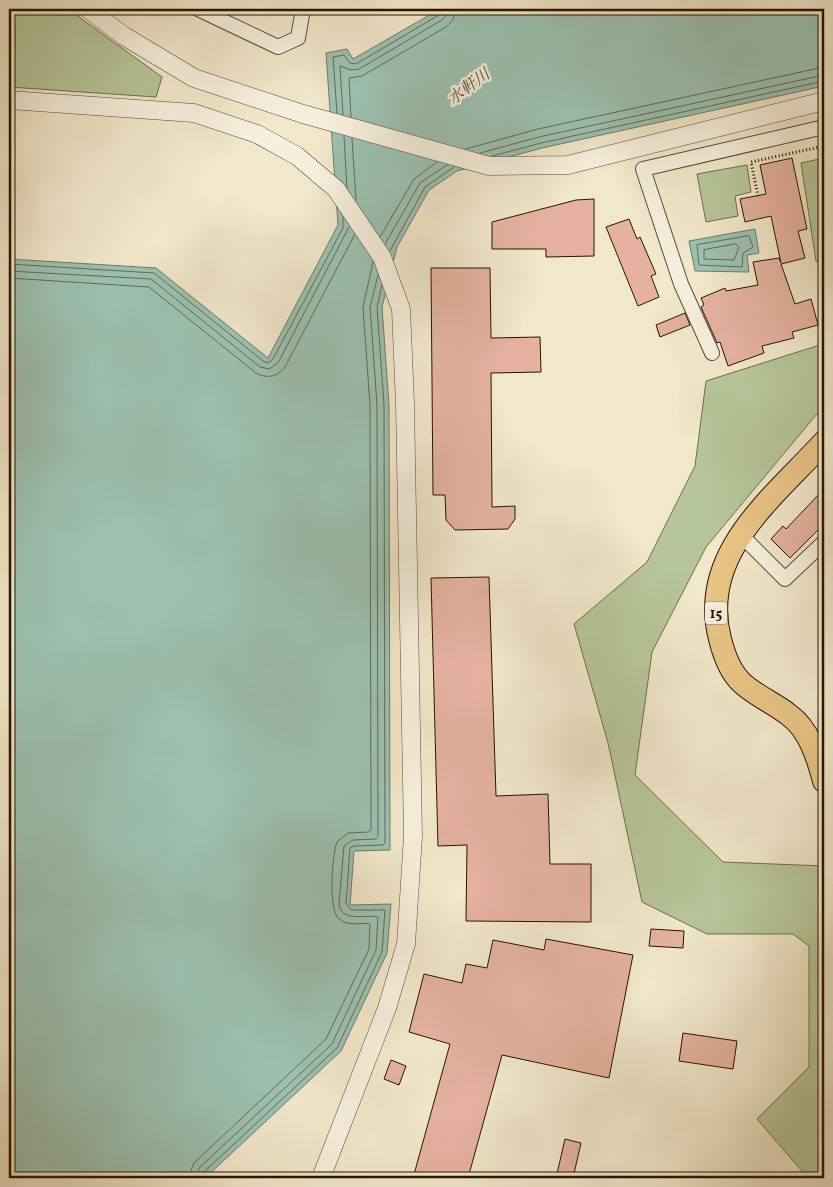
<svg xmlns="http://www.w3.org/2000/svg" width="833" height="1187" font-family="Vollkorn,'Noto Serif JP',serif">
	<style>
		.green { fill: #b6c69a; stroke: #6e6d4e }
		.water { fill: #9cc1b1; stroke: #6d7c6b }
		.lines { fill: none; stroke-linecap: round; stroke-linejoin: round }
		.shore { stroke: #626a59; stroke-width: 1 }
		.building { fill: #e4b29f; stroke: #271401 }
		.minor-casing { stroke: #5a4933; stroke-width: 16 }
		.tertiary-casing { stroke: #5a4933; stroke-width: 19 }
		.primary-casing { stroke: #271401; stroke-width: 24 }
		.path { stroke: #271401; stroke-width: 3; stroke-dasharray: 1 2.5; stroke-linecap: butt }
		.minor { stroke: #f6efdd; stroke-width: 14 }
		.tertiary { stroke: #f6efdd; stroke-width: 18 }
		.primary { stroke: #e8c485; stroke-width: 22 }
		.labels { text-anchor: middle; stroke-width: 5; stroke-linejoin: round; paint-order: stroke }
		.shield { fill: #f6efdd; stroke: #655643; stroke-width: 1 }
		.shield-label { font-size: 14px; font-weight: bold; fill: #271401 }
		.water-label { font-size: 16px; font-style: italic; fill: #50513f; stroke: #f6efdd }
	</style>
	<rect width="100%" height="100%" fill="#f1e7ca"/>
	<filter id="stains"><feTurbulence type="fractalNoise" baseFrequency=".004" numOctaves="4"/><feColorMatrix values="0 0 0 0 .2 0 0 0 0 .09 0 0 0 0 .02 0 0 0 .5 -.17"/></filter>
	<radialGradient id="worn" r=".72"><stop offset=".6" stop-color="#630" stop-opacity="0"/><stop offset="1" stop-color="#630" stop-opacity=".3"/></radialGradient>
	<path class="green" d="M 9,9 L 68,9 L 162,77 L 156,97 L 9,87 Z
		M 824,158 L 824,268 L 816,261 L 801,163 Z
		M 747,165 L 751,192 L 735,196 L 738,216 L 706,222 L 697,174 Z
		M 824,340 L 824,408 L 816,415 L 706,547 L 652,652 L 635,775 L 723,862 L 824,866 L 824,1178 L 808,1178 L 757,1119 L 809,1067 L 809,946 L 793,934 L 707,934 L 642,902 L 608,743 L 574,624 L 647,562 L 695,466 L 706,381 L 823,344 Z"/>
	<path class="water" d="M 440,9 L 824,9 L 824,86 L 542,148 L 457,171 L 429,190 L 397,247 L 382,307 L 389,405 L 390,850 L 354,851 L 350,905 L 391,904 L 387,953 L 341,1051 L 205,1178 L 9,1178 L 9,259 L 156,268 L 268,358 L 338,225 L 326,53 L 347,49 L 353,59 Z
		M 755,229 L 759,253 L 747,255 L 749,272 L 695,271 L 689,241 Z"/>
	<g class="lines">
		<path class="shore" d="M 337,113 L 333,57 L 344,55 L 350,63 L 356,64 L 439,15 L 442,9
			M 343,115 L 340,66 L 351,70 L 359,69 L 442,20 L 447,15 L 448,9
			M 351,117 L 349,78 L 362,76 L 446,27 L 453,20 L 455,9
			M 344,136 L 347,188
			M 352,138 L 356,200
			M 466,149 L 538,129 L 824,67
			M 480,153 L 539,137 L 824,75
			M 492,156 L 541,143 L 824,81
			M 749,236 L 753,247 L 743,253 L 742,267 L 699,265 L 697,245 Z
			M 380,237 L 414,179 L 437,162
			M 385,244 L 420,183 L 447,165
			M 736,244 L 739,247 L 734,260 L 704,259 L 704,250 Z
			M 390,251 L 425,187 L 454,167
			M 9,264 L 154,273 L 263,361 L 268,363 L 273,359 L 343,228 L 343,217
			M 9,271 L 151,279 L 260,367 L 269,369 L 278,363 L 349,227
			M 9,278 L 149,287 L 256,373 C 267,379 277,377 285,367 L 355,234
			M 188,1178 L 194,1163 L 326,1039 L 369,949 L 370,924 C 360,922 348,927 339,919 C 328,910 332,855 337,842 L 348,833 L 369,832 L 371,829 L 370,405 L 363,307 L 373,262
			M 196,1178 L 199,1168 L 332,1044 L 376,950 L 378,917 C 364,914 342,923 339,904 L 344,846 L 353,840 L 376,839 L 378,837 L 377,405 L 370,307 L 378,275
			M 202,1178 L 204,1172 L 337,1048 L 382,952 L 385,910 L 351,910 L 346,904 L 350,848 L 354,846 L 383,845 L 385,843 L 384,405 L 377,307 L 382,285"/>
	</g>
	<path class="building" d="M 792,158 L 807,229 L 798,231 L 805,258 L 781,264 L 795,304 L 811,299 L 818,325 L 792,332 L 794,338 L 762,346 L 764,353 L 728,366 L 720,342 L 717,343 L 701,307 L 704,305 L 701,298 L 725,288 L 726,291 L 758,285 L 753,262 L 779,258 L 781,263 L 771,216 L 745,222 L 740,199 L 766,194 L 760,165 Z
		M 594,199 L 594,256 L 546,257 L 546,249 L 492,249 L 492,222 L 576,200 Z
		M 629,219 L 637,239 L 640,237 L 656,274 L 651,276 L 659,297 L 638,306 L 606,227 Z
		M 431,268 L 490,268 L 491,338 L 540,337 L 541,372 L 491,373 L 492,507 L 515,506 L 515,519 L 508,529 L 455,530 L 446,520 L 445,495 L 433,495 Z
		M 685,313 L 690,325 L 660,337 L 656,325 Z
		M 824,489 L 824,524 L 790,558 L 771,539 L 783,526 L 786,529 Z
		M 489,577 L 496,796 L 548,794 L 550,864 L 591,864 L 591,922 L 466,921 L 467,845 L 438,846 L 431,578 Z
		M 651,929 L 684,931 L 683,948 L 649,946 Z
		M 546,939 L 633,955 L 609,1078 L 502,1055 L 468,1178 L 413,1178 L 450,1044 L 409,1032 L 424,974 L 462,983 L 466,964 L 487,968 L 493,940 L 544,950 Z
		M 683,1033 L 737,1041 L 733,1069 L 679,1061 Z
		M 391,1060 L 406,1066 L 399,1085 L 384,1079 Z
		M 565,1139 L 581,1143 L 573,1178 L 556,1178 Z"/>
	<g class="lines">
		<g class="minor-casing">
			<path id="minor" d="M 198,9 L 278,47 L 298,38 L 303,9
				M 712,353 L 681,284 L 643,169 L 824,127
				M 740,534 L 785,579 L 824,542"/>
		</g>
		<g class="tertiary-casing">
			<path id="tertiary" d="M 88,9 L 124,36 L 194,78 L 303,114 L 489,166 L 568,165 L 824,101
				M 9,100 L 194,113 L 257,134 L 297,156 L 336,189 L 382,257 L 401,309 L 405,404 L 413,836 L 406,944 L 387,1008 L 321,1178"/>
		</g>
		<g class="primary-casing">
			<path id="primary" d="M 824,442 C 772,499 698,554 720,639 C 724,655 730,672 742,683 C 756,696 774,703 789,715 C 809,729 818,758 824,781"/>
		</g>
		<path class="path" d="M 758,196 L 751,162 L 824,146"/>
		<use href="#minor" class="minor"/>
		<use href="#tertiary" class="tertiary"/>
		<use href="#primary" class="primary"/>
	</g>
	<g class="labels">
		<rect class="shield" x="705" y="601.5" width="22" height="23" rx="4"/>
		<g class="shield-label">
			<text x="716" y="618">15</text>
		</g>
		<g class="water-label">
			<text transform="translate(468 86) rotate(-37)" y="6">水軒川</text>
		</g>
	</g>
	<rect width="833" height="1187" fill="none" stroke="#f1e7ca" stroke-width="30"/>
	<rect x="10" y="10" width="813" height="1167" fill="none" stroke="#271401" stroke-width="2.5"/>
	<rect x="15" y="15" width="803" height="1157" fill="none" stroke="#271401"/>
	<rect width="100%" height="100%" filter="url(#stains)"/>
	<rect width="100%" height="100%" fill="url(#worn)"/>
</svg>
